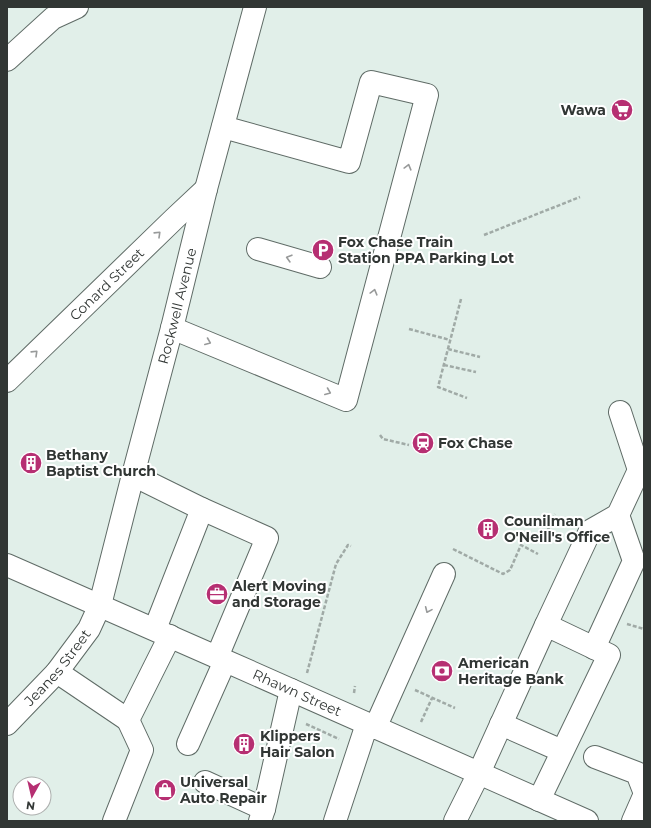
<svg xmlns="http://www.w3.org/2000/svg" width="651" height="828" font-family="Montserrat,sans-serif">
	<style>
		.lines { fill: none; stroke-linecap: round; stroke-linejoin: round }
		.minor-casing { stroke: #5f6b66; stroke-width: 24 }
		.major-casing { stroke: #5f6b66; stroke-width: 24 }
		.path { stroke: #a0aaa6; stroke-width: 2.5; stroke-dasharray: 4 2; stroke-linecap: butt }
		.minor { stroke: #fff; stroke-width: 22 }
		.major { stroke: #fff; stroke-width: 22 }
		.oneway { stroke: #989a9a }
		.labels { text-anchor: middle; stroke-width: 4; stroke-linejoin: round; paint-order: stroke }
		.poi-label { font-size: 14px; font-weight: bold; fill: #313634; stroke: #fff; text-anchor: start }
		.street-label { font-size: 14px; fill: #313634; stroke: #fff }
	</style>
	<rect width="100%" height="100%" fill="#e1efe9"/>
	<g class="lines">
		<g class="minor-casing">
			<g id="minor">
				<path d="M 7,60 L 53,18 L 77,7"/>
				<path d="M 258,249 L 320,267"/>
				<path d="M 172,328 L 346,400 L 427,95 L 371,82 L 349,162 L 223,127"/>
				<path id="s1" d="M 7,381 L 174,219 L 206,189"/>
				<path d="M 620,412 L 639,470"/>
				<path d="M 133,475 L 202,509 L 155,629"/>
				<path d="M 202,509 L 267,538 L 217,657"/>
				<path d="M 546,625 L 590,531 L 618,515 L 639,470 L 644,470"/>
				<path d="M 594,648 L 634,561 L 618,515"/>
				<path d="M 57,672 L 128,720 L 170,636"/>
				<path id="s2" d="M 7,724 L 57,672 L 89,629 L 100,605 L 133,475 L 172,328 L 206,189 L 255,7"/>
				<path d="M 501,724 L 562,751"/>
				<path d="M 375,728 L 444,574"/>
				<path d="M 188,744 L 225,661"/>
				<path d="M 595,757 L 637,773 L 644,791"/>
				<path d="M 205,782 L 264,809"/>
				<path d="M 114,821 L 142,750 L 128,720"/>
				<path d="M 260,821 L 264,809 L 291,690"/>
				<path d="M 335,821 L 367,724"/>
				<path d="M 455,821 L 479,773 L 546,625 L 609,655 L 539,800"/>
				<path d="M 633,821 L 644,796"/>
			</g>
		</g>
		<g class="major-casing">
			<g id="major">
				<path id="s3" d="M 7,565 C 201,649 393,736 587,821"/>
			</g>
		</g>
		<path class="path" d="M 484,235 L 580,197
			M 461,299 L 438,387 L 467,398
			M 409,329 L 450,340
			M 448,349 L 480,357
			M 444,365 L 476,372
			M 380,435 L 383,439 L 409,445
			M 545,536 L 555,514
			M 453,549 L 503,574 L 510,570 L 521,545 L 538,554
			M 627,624 L 644,629
			M 307,673 L 336,564 L 348,545 L 351,546
			M 415,690 L 455,708
			M 354,693 L 355,686
			M 421,722 L 432,698
			M 306,724 L 339,739"/>
		<use href="#minor" class="minor"/>
		<use href="#major" class="major"/>
	</g>
	<defs><path id="oneway-chevron" d="M-2-3.5L2.5 0L-2 3.5" fill="none" stroke-width="1.6" stroke-linecap="round" stroke-linejoin="round"/></defs>
	<g class="oneway">
		<use href="#oneway-chevron" transform="translate(408 167) rotate(-75)"/>
		<use href="#oneway-chevron" transform="translate(158 234) rotate(-44)"/>
		<use href="#oneway-chevron" transform="translate(289 258) rotate(-164)"/>
		<use href="#oneway-chevron" transform="translate(374 292) rotate(-75)"/>
		<use href="#oneway-chevron" transform="translate(208 342) rotate(22)"/>
		<use href="#oneway-chevron" transform="translate(35 353) rotate(-44)"/>
		<use href="#oneway-chevron" transform="translate(328 392) rotate(22)"/>
		<use href="#oneway-chevron" transform="translate(428 610) rotate(114)"/>
	</g>
	<defs>
		<g id="supermarket-disc" transform="scale(1.15)"><circle r="9.5" fill="#b62f72" stroke="#fff"/><path d="M-6-5.5h2.5l.6 2H6L4.5 2H-2.5L-4.4-4H-6ZM-1.5 3.2a1.3 1.3 0 1 0 .1 0ZM3 3.2a1.3 1.3 0 1 0 .1 0Z" fill="#fff"/></g>
		<g id="parking-disc" transform="scale(1.15)"><circle r="9.5" fill="#b62f72" stroke="#fff"/><path d="M-3.5-5.5H1a3.5 3.5 0 0 1 0 7H-1V5.5H-3.5ZM-1-3.4V-.6H.8a1.4 1.4 0 0 0 0-2.8Z" fill="#fff"/></g>
		<g id="station-disc" transform="scale(1.15)"><circle r="9.5" fill="#b62f72" stroke="#fff"/><path d="M-3-6H3Q5-6 5-4V2Q5 4 3 4L4.5 6H3L1.5 4h-3L-3 6H-4.5L-3 4Q-5 4-5 2V-4Q-5-6-3-6ZM-3.5-4v3h7v-3ZM-3.5 1v1.5H-2V1ZM2 1v1.5H3.5V1Z" fill="#fff"/></g>
		<g id="building-disc" transform="scale(1.15)"><circle r="9.5" fill="#b62f72" stroke="#fff"/><path d="M-4-6H4V6H1V3H-1V6H-4ZM-2.5-4.3h1.7v1.8h-1.7ZM.8-4.3h1.7v1.8H.8ZM-2.5-1h1.7V.8h-1.7ZM.8-1h1.7V.8H.8Z" fill="#fff"/></g>
		<g id="office-disc" transform="scale(1.15)"><circle r="9.5" fill="#b62f72" stroke="#fff"/><path d="M-6-3h4V-5.5h4V-3h4V5H-6ZM-1-4.5V-3h2v-1.5ZM-6 0V1H6V0Z" fill="#fff"/></g>
		<g id="bank-disc" transform="scale(1.15)"><circle r="9.5" fill="#b62f72" stroke="#fff"/><path d="M-6-4H6V4H-6ZM0-2.3a2.3 2.3 0 1 0 0 4.6a2.3 2.3 0 1 0 0-4.6Z" fill="#fff"/></g>
		<g id="shop-disc" transform="scale(1.15)"><circle r="9.5" fill="#b62f72" stroke="#fff"/><path d="M-5-2.5h2.3a2.7 3.5 0 0 1 5.4 0H5L5.5 6h-11ZM-1.5-2.5h3a1.5 2.3 0 0 0-3 0Z" fill="#fff"/></g>
	</defs>
	<g fill-rule="evenodd">
		<use href="#supermarket-disc" x="622" y="110"/>
		<use href="#parking-disc" x="323" y="250"/>
		<use href="#station-disc" x="423" y="443"/>
		<use href="#building-disc" x="31" y="463"/>
		<use href="#building-disc" x="488" y="529"/>
		<use href="#office-disc" x="217" y="594"/>
		<use href="#bank-disc" x="442" y="671"/>
		<use href="#building-disc" x="244" y="744"/>
		<use href="#shop-disc" x="165" y="790"/>
	</g>
	<g class="labels">
		<g class="poi-label">
			<text x="606" y="115" text-anchor="end">Wawa</text>
			<text x="338" y="247">Fox Chase Train<tspan x="338" dy="16">Station PPA Parking Lot</tspan></text>
			<text x="438" y="448">Fox Chase</text>
			<text x="46" y="460">Bethany<tspan x="46" dy="16">Baptist Church</tspan></text>
			<text x="504" y="526">Counilman<tspan x="504" dy="16">O'Neill's Office</tspan></text>
			<text x="232" y="591">Alert Moving<tspan x="232" dy="16">and Storage</tspan></text>
			<text x="458" y="668">American<tspan x="458" dy="16">Heritage Bank</tspan></text>
			<text x="260" y="741">Klippers<tspan x="260" dy="16">Hair Salon</tspan></text>
			<text x="180" y="787">Universal<tspan x="180" dy="16">Auto Repair</tspan></text>
		</g>
		<g class="street-label">
			<text dy="5" stroke="none"><textPath href="#s1" startOffset="139">Conard Street</textPath></text>
			<text dy="5" stroke="none"><textPath href="#s2" startOffset="461">Rockwell Avenue</textPath></text>
			<text dy="5" stroke="none"><textPath href="#s2" startOffset="76">Jeanes Street</textPath></text>
			<text dy="5" stroke="none"><textPath href="#s3" startOffset="317">Rhawn Street</textPath></text>
		</g>
	</g>
	<rect width="651" height="828" fill="none" stroke="#313634" stroke-width="16"/>
	<g transform="translate(32 796) rotate(188)"><circle r="19" fill="#ffffff" stroke="#adafae"/>
	<path d="M0-3L7 15L0 10L-7 15Z" fill="#b62f72"/>
	<text y="-6" font-size="11" font-weight="bold" text-anchor="middle" fill="#313634">N</text>
	</g>
</svg>
